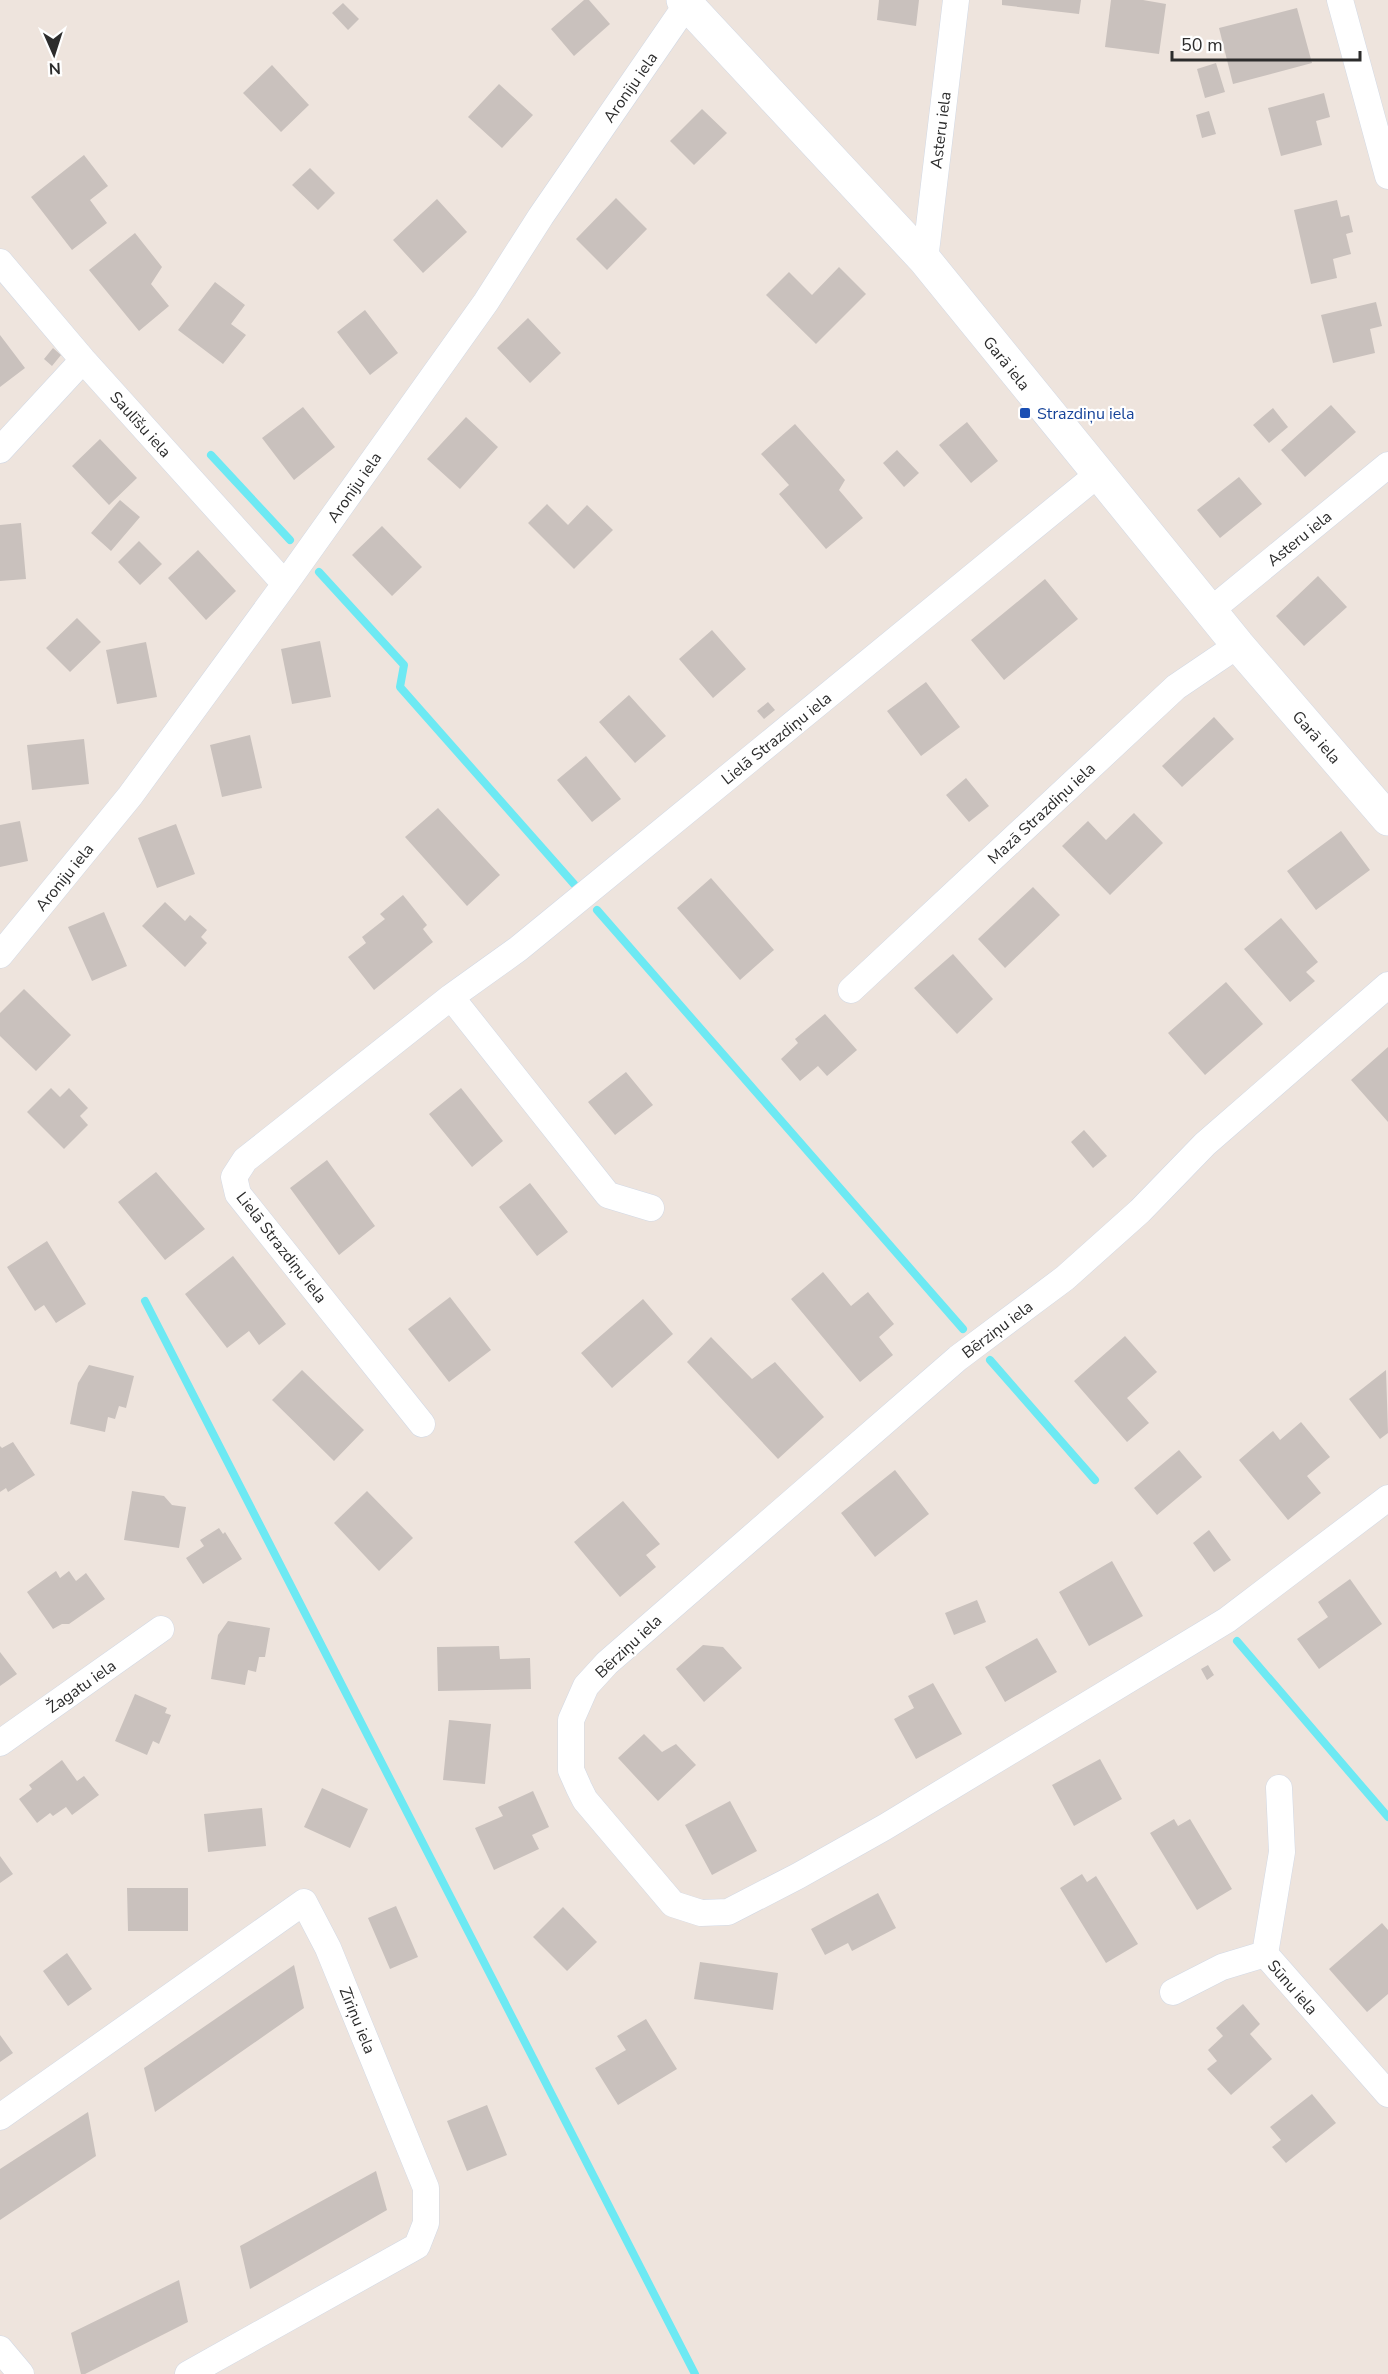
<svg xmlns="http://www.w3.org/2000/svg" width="1388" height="2374" font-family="'Nunito Sans',sans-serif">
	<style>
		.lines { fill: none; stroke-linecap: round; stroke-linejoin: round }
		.stream { stroke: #6de9f3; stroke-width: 8 }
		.building { fill: #c9c1bd }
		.street-casing { stroke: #d2d9e5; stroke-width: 27 }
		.secondary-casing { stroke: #d2d9e5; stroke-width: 34 }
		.street { stroke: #fff; stroke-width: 26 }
		.secondary { stroke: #fff; stroke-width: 33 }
		.transit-dot { fill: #1a4fb4; stroke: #fff; stroke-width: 2 }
		.labels { text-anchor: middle; stroke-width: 4.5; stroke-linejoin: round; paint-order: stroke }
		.street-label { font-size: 16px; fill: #2c2c2c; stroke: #fff }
		.transit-label { font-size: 16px; fill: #164399; stroke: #fff; text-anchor: start }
	</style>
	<rect width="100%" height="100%" fill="#eee4dd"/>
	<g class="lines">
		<path class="stream" d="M 211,455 L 290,540
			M 319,572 L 404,665 L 400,687 L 574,884
			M 597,910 L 963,1329
			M 145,1301 L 695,2374
			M 990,1360 L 1095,1480
			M 1237,1641 L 1388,1817"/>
	</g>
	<path class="building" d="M 584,0 L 589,0 L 610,24 L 574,56 L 551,29 Z
		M 879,0 L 919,0 L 916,26 L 877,20 Z
		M 1002,0 L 1081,0 L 1079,14 L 1002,5 Z
		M 1111,0 L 1143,0 L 1166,4 L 1159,54 L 1105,47 Z
		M 343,3 L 359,19 L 348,30 L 332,13 Z
		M 1297,8 L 1312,63 L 1233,84 L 1219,28 Z
		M 1216,63 L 1225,92 L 1205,98 L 1197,69 Z
		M 272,65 L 309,105 L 281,132 L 243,93 Z
		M 499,84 L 533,115 L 502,148 L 468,117 Z
		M 1324,93 L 1330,117 L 1316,121 L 1322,145 L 1281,156 L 1268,108 Z
		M 702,109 L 727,133 L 694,165 L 670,141 Z
		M 1209,111 L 1216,134 L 1202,138 L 1196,115 Z
		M 84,155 L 108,186 L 90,200 L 107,223 L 72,250 L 31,197 Z
		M 310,168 L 335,193 L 318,210 L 292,185 Z
		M 616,198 L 647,229 L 607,270 L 576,239 Z
		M 437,199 L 467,232 L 423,273 L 393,240 Z
		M 1337,200 L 1341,217 L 1349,215 L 1353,232 L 1346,234 L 1351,254 L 1333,259 L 1337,278 L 1311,284 L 1294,210 Z
		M 135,233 L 162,267 L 151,284 L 169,306 L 139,331 L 89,270 Z
		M 839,267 L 866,294 L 816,344 L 766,295 L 789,272 L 812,295 Z
		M 215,282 L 245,305 L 231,324 L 246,335 L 223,364 L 178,330 Z
		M 1376,302 L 1382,326 L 1370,329 L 1375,353 L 1333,363 L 1321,315 Z
		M 365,310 L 398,353 L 370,375 L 337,332 Z
		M 528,318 L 561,353 L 530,383 L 497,348 Z
		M 0,335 L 25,368 L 0,387 Z
		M 53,348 L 61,355 L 52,366 L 44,359 Z
		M 1331,405 L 1356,432 L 1305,477 L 1281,450 Z
		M 303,407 L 335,447 L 294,480 L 262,438 Z
		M 1273,408 L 1288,427 L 1269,443 L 1253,425 Z
		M 466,417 L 498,447 L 460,489 L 427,459 Z
		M 967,422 L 998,461 L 971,483 L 939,445 Z
		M 795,424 L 845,480 L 839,490 L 863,518 L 826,549 L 779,494 L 789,485 L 761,454 Z
		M 100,439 L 137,478 L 109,505 L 72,466 Z
		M 897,450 L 919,473 L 904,487 L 883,463 Z
		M 1239,477 L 1262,504 L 1220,538 L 1197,510 Z
		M 120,500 L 140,517 L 111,551 L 91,533 Z
		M 547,504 L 568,525 L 587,505 L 613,530 L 574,569 L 528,523 Z
		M 21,523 L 26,579 L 0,581 L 0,525 Z
		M 382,526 L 422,567 L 392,596 L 352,555 Z
		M 139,541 L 162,564 L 140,585 L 118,562 Z
		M 198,550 L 236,591 L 206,620 L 168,578 Z
		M 1318,576 L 1347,607 L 1304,646 L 1276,616 Z
		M 1045,579 L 1078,619 L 1004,680 L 971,640 Z
		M 77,618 L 101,642 L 70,672 L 46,648 Z
		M 712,630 L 746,669 L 713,698 L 679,659 Z
		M 320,641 L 331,697 L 292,704 L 281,649 Z
		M 146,642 L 157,697 L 117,704 L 106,650 Z
		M 926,682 L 960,727 L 921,756 L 887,711 Z
		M 629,695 L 666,736 L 635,763 L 599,722 Z
		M 768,702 L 775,710 L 764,719 L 757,711 Z
		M 1214,717 L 1234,739 L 1182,787 L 1162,766 Z
		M 250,735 L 262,788 L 222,797 L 210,745 Z
		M 84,739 L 89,784 L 32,790 L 27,745 Z
		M 586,756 L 621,799 L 592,822 L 557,780 Z
		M 966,778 L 989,806 L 969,822 L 946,795 Z
		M 438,808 L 500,875 L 467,906 L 405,837 Z
		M 1134,813 L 1163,843 L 1110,895 L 1062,846 L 1088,821 L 1106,840 Z
		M 20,821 L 28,861 L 0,867 L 0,825 Z
		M 176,824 L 195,874 L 157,888 L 138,838 Z
		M 1341,831 L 1370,870 L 1316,910 L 1287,871 Z
		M 711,878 L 774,950 L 740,980 L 677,908 Z
		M 1033,887 L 1060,915 L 1005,968 L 978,939 Z
		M 403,895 L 427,925 L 423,929 L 433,942 L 374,990 L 348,957 L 366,943 L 362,937 L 385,919 L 380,914 Z
		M 165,902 L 185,921 L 190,915 L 207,930 L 201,937 L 207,943 L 185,967 L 142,926 Z
		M 104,912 L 127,966 L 92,981 L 68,927 Z
		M 1281,918 L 1318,962 L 1306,972 L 1315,981 L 1290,1002 L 1244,949 Z
		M 953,954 L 993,999 L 957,1034 L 914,988 Z
		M 1226,982 L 1263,1024 L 1205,1075 L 1168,1033 Z
		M 24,989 L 71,1035 L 36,1071 L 0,1036 L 0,1013 Z
		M 825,1014 L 857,1050 L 827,1076 L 818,1066 L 800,1081 L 781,1059 L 798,1043 L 795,1039 Z
		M 1388,1047 L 1388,1122 L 1351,1080 Z
		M 626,1072 L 653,1105 L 615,1135 L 588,1102 Z
		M 51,1088 L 60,1097 L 69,1088 L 88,1108 L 80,1116 L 88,1125 L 64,1149 L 27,1112 Z
		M 461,1088 L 503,1141 L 472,1167 L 429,1114 Z
		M 1084,1130 L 1107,1156 L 1093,1168 L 1071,1142 Z
		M 327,1160 L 375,1226 L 339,1255 L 290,1188 Z
		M 156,1172 L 205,1229 L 165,1260 L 118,1202 Z
		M 530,1183 L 568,1232 L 537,1256 L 499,1207 Z
		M 47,1241 L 86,1304 L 56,1323 L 44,1305 L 35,1311 L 7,1267 Z
		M 233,1256 L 286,1324 L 259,1345 L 249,1331 L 227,1348 L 185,1294 Z
		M 823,1272 L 851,1306 L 868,1292 L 894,1324 L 879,1337 L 893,1355 L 860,1382 L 791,1299 Z
		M 450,1297 L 491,1350 L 449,1382 L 408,1329 Z
		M 643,1299 L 673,1334 L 612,1388 L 581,1353 Z
		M 1125,1336 L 1157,1372 L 1127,1398 L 1149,1423 L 1127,1442 L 1074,1381 Z
		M 711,1337 L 752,1379 L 775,1362 L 824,1417 L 778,1459 L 687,1362 Z
		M 89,1365 L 134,1376 L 126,1408 L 119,1406 L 115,1419 L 108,1417 L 105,1432 L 70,1424 L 78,1383 Z
		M 302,1370 L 364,1430 L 334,1461 L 272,1400 Z
		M 1386,1370 L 1388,1433 L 1380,1439 L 1349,1399 Z
		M 1301,1422 L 1330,1457 L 1307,1476 L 1321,1493 L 1288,1520 L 1239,1460 L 1273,1431 L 1280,1440 Z
		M 13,1442 L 35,1475 L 8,1492 L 6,1488 L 0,1492 L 0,1446 L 2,1448 Z
		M 1179,1450 L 1202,1477 L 1157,1515 L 1134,1488 Z
		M 895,1470 L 929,1514 L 875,1557 L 841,1513 Z
		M 132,1491 L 164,1496 L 172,1505 L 186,1507 L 179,1548 L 124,1540 Z
		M 367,1491 L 413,1538 L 379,1571 L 334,1523 Z
		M 623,1501 L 660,1544 L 646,1555 L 656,1567 L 620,1597 L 574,1542 Z
		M 219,1528 L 223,1534 L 225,1532 L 242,1559 L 203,1584 L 186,1558 L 204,1546 L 200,1540 Z
		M 1209,1530 L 1231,1560 L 1214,1572 L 1193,1543 Z
		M 1112,1561 L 1143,1616 L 1089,1646 L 1059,1592 Z
		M 56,1571 L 60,1578 L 69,1571 L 76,1581 L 86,1573 L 105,1599 L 69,1624 L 62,1624 L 53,1629 L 27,1592 Z
		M 1350,1579 L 1382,1624 L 1319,1669 L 1297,1639 L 1328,1617 L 1318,1602 Z
		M 977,1600 L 986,1622 L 954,1635 L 945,1613 Z
		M 228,1621 L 270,1628 L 265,1657 L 259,1657 L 256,1672 L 248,1670 L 245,1685 L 211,1679 L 218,1635 Z
		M 1037,1638 L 1057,1672 L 1005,1702 L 985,1667 Z
		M 703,1645 L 723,1647 L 742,1668 L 704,1702 L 676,1669 Z
		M 499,1646 L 500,1659 L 530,1658 L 531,1689 L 438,1691 L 437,1647 Z
		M 0,1652 L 17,1674 L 0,1686 Z
		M 1208,1665 L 1214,1675 L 1207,1680 L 1201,1669 Z
		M 933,1683 L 962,1734 L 916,1759 L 894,1719 L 914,1708 L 908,1696 Z
		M 135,1694 L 167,1708 L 165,1713 L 171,1715 L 159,1744 L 153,1741 L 147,1755 L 115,1741 Z
		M 449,1720 L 491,1724 L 485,1784 L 443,1780 Z
		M 644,1734 L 662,1752 L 676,1744 L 696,1765 L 658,1801 L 618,1758 Z
		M 1100,1759 L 1122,1799 L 1074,1826 L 1052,1785 Z
		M 62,1760 L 77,1781 L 84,1776 L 99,1795 L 72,1815 L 66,1807 L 53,1816 L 50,1813 L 37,1823 L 19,1799 L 32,1789 L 29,1785 Z
		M 322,1788 L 368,1809 L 350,1848 L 304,1827 Z
		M 533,1791 L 549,1827 L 532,1835 L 539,1849 L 494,1870 L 475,1828 L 503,1816 L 498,1807 Z
		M 730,1801 L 757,1851 L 712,1875 L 685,1825 Z
		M 262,1808 L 266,1846 L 208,1852 L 204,1814 Z
		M 1174,1819 L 1178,1826 L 1190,1819 L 1232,1889 L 1197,1910 L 1150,1833 Z
		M 0,1856 L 13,1874 L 0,1883 Z
		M 1082,1874 L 1087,1882 L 1096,1876 L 1138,1944 L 1106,1963 L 1060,1888 Z
		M 127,1888 L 188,1888 L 188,1931 L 128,1931 Z
		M 878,1893 L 896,1928 L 852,1951 L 848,1943 L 825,1955 L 811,1929 Z
		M 396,1906 L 418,1957 L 390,1969 L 368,1918 Z
		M 563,1907 L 597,1942 L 567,1971 L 533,1937 Z
		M 1382,1923 L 1388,1930 L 1388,1994 L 1367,2012 L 1329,1969 Z
		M 67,1953 L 92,1989 L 68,2006 L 43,1971 Z
		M 700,1962 L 778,1973 L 773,2010 L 694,1999 Z
		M 294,1965 L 304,2008 L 155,2112 L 144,2068 Z
		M 1243,2004 L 1260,2024 L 1250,2034 L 1272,2059 L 1231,2095 L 1207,2069 L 1217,2061 L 1208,2050 L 1223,2036 L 1216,2028 Z
		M 646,2019 L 677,2069 L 618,2105 L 595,2068 L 626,2050 L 617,2036 Z
		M 0,2035 L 13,2053 L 0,2062 Z
		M 1312,2094 L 1336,2123 L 1286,2163 L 1272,2147 L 1281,2140 L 1270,2127 Z
		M 487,2105 L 507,2155 L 467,2171 L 447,2121 Z
		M 88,2112 L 96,2156 L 0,2220 L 0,2169 Z
		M 376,2171 L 387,2210 L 250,2289 L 240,2246 Z
		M 179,2280 L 188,2322 L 85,2374 L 81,2374 L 71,2333 Z"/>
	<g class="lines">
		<g class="street-casing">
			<path id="street" d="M 1340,0 L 1388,176
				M 925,260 L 956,0
				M 0,262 L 83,360 L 285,584
				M 0,450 L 83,360
				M 1210,611 L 1388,465
				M 0,955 L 130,796 L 285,584 L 486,302 L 541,216 L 687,4
				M 1388,985 L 1205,1144 L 1140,1211 L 1065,1278 L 958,1358 L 607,1663 L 586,1686 L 571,1720 L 571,1770 L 579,1788 L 585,1800 L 673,1904 L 701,1913 L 728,1912 L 798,1876 L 885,1827 L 1227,1620 L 1388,1498
				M 851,990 L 1176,687 L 1238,645
				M 451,997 L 608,1195 L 651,1208
				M 422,1424 L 238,1194 L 234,1177 L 245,1160 L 451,997 L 518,949 L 1097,475
				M 0,1743 L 161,1629
				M 1265,1954 L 1282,1852 L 1279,1788
				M 1173,1992 L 1222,1967 L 1265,1954 L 1388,2094
				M 0,2117 L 304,1902 L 328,1948 L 426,2188 L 426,2223 L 417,2246 L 188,2374
				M 0,2349 L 21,2374"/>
		</g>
		<g class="secondary-casing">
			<path id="secondary" d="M 683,0 L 925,260 L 1238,645 L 1388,819"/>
		</g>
		<use href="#street" class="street"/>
		<use href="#secondary" class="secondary"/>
	</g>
	<rect class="transit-dot" x="1019" y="407" width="12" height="12" rx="3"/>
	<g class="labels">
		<g class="street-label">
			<text transform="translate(630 87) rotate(-55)" y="6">Aroniju iela</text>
			<text transform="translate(940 130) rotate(-83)" y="6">Asteru iela</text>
			<text transform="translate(1007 363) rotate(51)" y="6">Garā iela</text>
			<text transform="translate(141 424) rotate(48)" y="6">Saulīšu iela</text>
			<text transform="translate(354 487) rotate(-55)" y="6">Aroniju iela</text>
			<text transform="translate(1299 538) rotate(-39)" y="6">Asteru iela</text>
			<text transform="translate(1317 737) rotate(49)" y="6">Garā iela</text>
			<text transform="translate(776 738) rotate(-39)" y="6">Lielā Strazdiņu iela</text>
			<text transform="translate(1041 813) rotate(-43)" y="6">Mazā Strazdiņu iela</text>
			<text transform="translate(64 877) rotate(-51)" y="6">Aroniju iela</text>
			<text transform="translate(282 1247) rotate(52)" y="6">Lielā Strazdiņu iela</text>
			<text transform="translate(997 1329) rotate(-37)" y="6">Bērziņu iela</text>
			<text transform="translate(628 1646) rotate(-43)" y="6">Bērziņu iela</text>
			<text transform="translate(81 1686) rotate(-35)" y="6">Žagatu iela</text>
			<text transform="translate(1293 1987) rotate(49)" y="6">Sūnu iela</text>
			<text transform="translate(358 2020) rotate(68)" y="6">Zīriņu iela</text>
		</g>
		<g class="transit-label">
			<text x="1037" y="419">Strazdiņu iela</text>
		</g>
	</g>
	<g transform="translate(54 54) rotate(177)" stroke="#ffffff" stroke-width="4.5" paint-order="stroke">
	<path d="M0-4.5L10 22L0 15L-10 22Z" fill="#2c2c2c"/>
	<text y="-9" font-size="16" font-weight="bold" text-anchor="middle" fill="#2c2c2c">N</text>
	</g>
	<path d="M1172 51v9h188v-9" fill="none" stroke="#2c2c2c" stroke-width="3"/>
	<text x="1181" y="51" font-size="18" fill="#2c2c2c" stroke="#ffffff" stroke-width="4.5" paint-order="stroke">50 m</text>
</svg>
